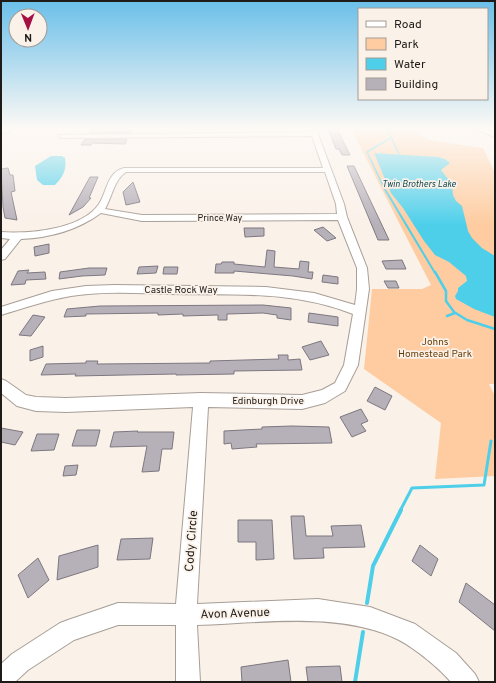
<svg xmlns="http://www.w3.org/2000/svg" width="496" height="683" font-family="Overpass,sans-serif">
	<style>
		.green { fill: #fecca0 }
		.water { fill: #4dcfea }
		.lines { fill: none; stroke-linecap: round; stroke-linejoin: round }
		.stream-far4 { stroke: #4dcfea; stroke-width: 1.5 }
		.stream-far3 { stroke: #4dcfea; stroke-width: 2 }
		.stream-far2 { stroke: #4dcfea; stroke-width: 2.5 }
		.stream-far1 { stroke: #4dcfea; stroke-width: 3 }
		.stream { stroke: #4dcfea; stroke-width: 4 }
		.building { fill: #b6b0b9; stroke: #7d7780 }
		.minor-casing { stroke: #a79e97; stroke-width: 2 }
		.highway-casing { stroke: #a79e97; stroke-width: 2 }
		.minor { fill: #fff; fill-rule: evenodd }
		.highway { fill: #fff; fill-rule: evenodd }
		.labels { text-anchor: middle; stroke-width: 3.5; stroke-linejoin: round; paint-order: stroke }
		.far-water-label { font-size: 9px; font-style: italic; fill: #114a55; stroke: #faf1e9 }
		.far-street-label { font-size: 9px; fill: #1e1b18; stroke: #faf1e9 }
		.street-label { font-size: 10px; fill: #1e1b18; stroke: #faf1e9 }
		.park-label { font-size: 10px; fill: #6b3e08; stroke: #faf1e9 }
		.near-street-label { font-size: 12px; fill: #1e1b18; stroke: #faf1e9 }
	</style>
	<rect width="100%" height="100%" fill="#faf1e9"/>
	<path class="green" d="M 351,129 L 417,129 L 421,136 L 434,141 L 483,148 L 495,173 L 495,384 L 489,384 L 495,396 L 495,476 L 435,479 L 441,423 L 364,369 L 372,289 L 422,289 L 431,285 Z"/>
	<path class="water" d="M 374,153 L 438,157 L 445,159 L 450,163 L 441,170 L 452,184 L 453,195 L 456,201 L 462,206 L 468,231 L 472,238 L 482,248 L 495,256 L 495,317 L 474,309 L 456,299 L 455,296 L 458,291 L 458,288 L 467,281 L 466,276 L 449,262 L 435,255 L 424,241 L 403,208 L 391,193 Z
		M 51,156 L 62,156 L 65,158 C 67,169 63,177 55,185 L 43,185 L 37,180 L 35,166 Z"/>
	<g class="lines">
		<path class="stream-far4" d="M 387,129 L 399,154
			M 386,192 L 367,152 L 392,137"/>
		<path class="stream-far3" d="M 386,191 L 435,273"/>
		<path class="stream-far2" d="M 435,272 L 446,291 L 446,301 L 454,312 L 467,320 L 495,329
			M 447,316 L 455,313"/>
		<path class="stream-far1" d="M 400,511 L 412,488 L 484,485 L 491,441"/>
		<path class="stream" d="M 367,603 L 373,566 L 401,510
			M 355,682 L 363,632"/>
	</g>
	<path class="building" d="M 92,129 L 132,129 L 130,133 L 89,133 Z
		M 328,129 L 337,129 L 350,155 L 342,155 L 339,149 L 336,149 Z
		M 85,139 L 127,139 L 125,144 L 92,143 L 91,145 L 81,145 Z
		M 347,166 L 354,166 L 389,240 L 378,240 Z
		M 8,168 L 10,175 L 13,175 L 15,191 L 11,192 L 17,220 L 5,218 L 3,207 L 1,169 Z
		M 90,177 L 98,177 L 89,198 L 91,198 L 83,207 L 69,215 Z
		M 133,182 L 140,202 L 126,205 L 123,192 Z
		M 323,227 L 336,238 L 327,241 L 314,230 Z
		M 244,228 L 264,228 L 264,236 L 245,237 Z
		M 49,244 L 49,253 L 35,256 L 34,247 Z
		M 267,250 L 275,251 L 274,267 L 299,269 L 300,261 L 309,262 L 308,272 L 313,272 L 312,279 L 293,276 L 234,271 L 234,273 L 215,273 L 216,264 L 221,264 L 222,262 L 234,262 L 234,264 L 265,267 Z
		M 402,260 L 406,269 L 386,269 L 382,261 Z
		M 158,266 L 156,273 L 137,274 L 139,267 Z
		M 164,267 L 178,267 L 177,274 L 163,274 Z
		M 89,268 L 107,268 L 105,275 L 82,276 L 59,279 L 60,272 Z
		M 29,270 L 27,273 L 45,272 L 46,279 L 26,280 L 25,284 L 11,285 L 18,271 Z
		M 323,275 L 338,277 L 338,284 L 322,282 Z
		M 384,281 L 396,281 L 399,288 L 388,288 Z
		M 263,305 L 291,308 L 291,320 L 277,318 L 277,315 L 263,313 L 227,314 L 227,320 L 218,320 L 218,315 L 183,316 L 183,314 L 158,315 L 158,313 L 86,314 L 86,316 L 64,317 L 67,309 L 100,306 Z
		M 309,313 L 338,317 L 338,326 L 308,322 Z
		M 33,315 L 45,317 L 31,336 L 19,335 Z
		M 321,341 L 329,355 L 310,360 L 302,347 Z
		M 43,346 L 43,357 L 30,361 L 30,350 Z
		M 278,355 L 288,355 L 288,360 L 300,359 L 302,370 L 234,371 L 234,374 L 176,375 L 176,374 L 75,376 L 76,374 L 41,375 L 46,364 L 86,363 L 86,361 L 98,361 L 97,364 L 210,363 L 210,361 L 279,359 Z
		M 375,387 L 392,396 L 385,410 L 367,401 Z
		M 361,409 L 368,421 L 361,424 L 366,431 L 352,437 L 340,417 Z
		M 292,426 L 329,427 L 332,443 L 256,444 L 257,447 L 232,449 L 231,443 L 224,444 L 224,431 L 262,429 L 262,427 Z
		M 1,428 L 23,432 L 15,445 L 1,442 Z
		M 77,430 L 100,430 L 96,446 L 72,446 Z
		M 138,431 L 137,432 L 174,432 L 172,449 L 162,449 L 159,471 L 142,472 L 147,446 L 110,447 L 114,432 Z
		M 37,434 L 59,434 L 54,450 L 31,451 Z
		M 78,465 L 76,475 L 63,476 L 65,466 Z
		M 291,516 L 304,516 L 306,536 L 333,536 L 331,526 L 361,525 L 365,547 L 323,548 L 324,558 L 294,559 Z
		M 238,520 L 272,520 L 274,559 L 256,560 L 256,542 L 238,542 Z
		M 153,538 L 150,559 L 117,560 L 121,539 Z
		M 98,545 L 98,567 L 57,580 L 59,556 Z
		M 420,545 L 438,559 L 431,576 L 412,561 Z
		M 38,558 L 49,580 L 28,598 L 18,575 Z
		M 466,583 L 495,605 L 495,631 L 459,602 Z
		M 288,660 L 291,682 L 242,682 L 241,667 Z
		M 340,666 L 342,682 L 308,682 L 306,667 Z"/>
	<g class="lines">
		<g class="minor-casing">
			<path id="minor" d="M 310,129 L 316,129 L 318,134 L 344,204 L 347,217 L 367,268 L 369,289 L 358,365 L 345,391 L 325,403 L 302,409 L 208,407 L 197,604 L 318,599 L 370,607 L 415,624 L 456,653 L 475,674 L 479,682 L 451,682 C 439,668 416,649 399,640 C 342,611 260,623 197,625 L 200,682 L 176,682 L 176,625 L 118,625 L 74,640 L 28,670 L 15,682 L 1,682 L 1,664 L 12,654 L 60,623 L 68,620 L 118,603 L 176,604 L 193,407 L 66,412 L 36,411 L 17,406 L 1,393 L 1,379 L 6,381 L 26,395 L 36,397 L 66,398 L 201,393 L 302,395 L 322,390 L 335,383 L 344,365 L 353,314 C 292,290 233,295 168,294 C 136,293 103,291 71,296 C 47,300 24,308 1,315 L 1,307 L 52,291 L 86,286 L 114,285 L 266,287 L 314,293 L 355,305 L 357,289 L 357,268 L 338,220 L 142,221 L 101,213 C 78,230 49,238 21,239 L 5,259 L 1,260 L 1,250 L 10,239 L 1,238 L 1,232 C 29,234 81,230 99,204 C 107,192 107,172 124,168 L 323,168 L 312,136 L 61,138 L 59,137 L 59,135 L 311,132 ZM 126,172 L 325,172 L 336,204 L 337,214 L 142,215 L 105,209 C 112,197 114,180 126,172 Z
				M 475,129 L 485,129 L 495,133 L 495,137 Z"/>
		</g>
		<g class="highway-casing">
			<path id="highway" d="M 1,129 L 13,129 L 11,131 L 1,134 Z"/>
		</g>
		<use href="#minor" class="minor"/>
		<use href="#highway" class="highway"/>
	</g>
	<linearGradient id="sky" x2="0" y2="1"><stop stop-color="#6abfe9"/><stop offset="0.57" stop-color="#fdf9f5"/><stop offset="1" stop-color="#fdf9f5" stop-opacity="0"/></linearGradient>
	<rect width="496" height="225" fill="url(#sky)"/>
	<g class="labels">
		<g class="far-water-label">
			<text x="419" y="187">Twin Brothers Lake</text>
		</g>
		<g class="far-street-label">
			<text x="220" y="221">Prince Way</text>
		</g>
		<g class="street-label">
			<text x="181" y="293">Castle Rock Way</text>
			<text x="268" y="404">Edinburgh Drive</text>
		</g>
		<g class="park-label">
			<text x="435" y="345">Johns<tspan x="435" dy="12">Homestead Park</tspan></text>
		</g>
		<g class="near-street-label">
			<text transform="translate(191 541) rotate(-86)" y="4">Cody Circle</text>
			<text transform="translate(235 613) rotate(-2)" y="4">Avon Avenue</text>
		</g>
	</g>
	<rect width="496" height="683" fill="none" stroke="#1e1b18" stroke-width="4"/>
	<rect x="358" y="8" width="130" height="92" fill="#faf1e9" stroke="#a29b95"/>
	<rect x="366" y="21" width="20" height="6" fill="#ffffff" stroke="#a29b95"/>
	<text x="394" y="28" font-size="12" fill="#1e1b18">Road</text>
	<rect x="366" y="38" width="20" height="12" fill="#fecca0" stroke="#a29b95"/>
	<text x="394" y="48" font-size="12" fill="#1e1b18">Park</text>
	<rect x="366" y="58" width="20" height="12" fill="#4dcfea" stroke="#a29b95"/>
	<text x="394" y="68" font-size="12" fill="#1e1b18">Water</text>
	<rect x="366" y="78" width="20" height="12" fill="#b6b0b9" stroke="#a29b95"/>
	<text x="394" y="88" font-size="12" fill="#1e1b18">Building</text>
	<g transform="translate(28 28) rotate(179)"><circle r="19" fill="#faf1e9" stroke="#a29b95"/>
	<path d="M0-3L7 15L0 10L-7 15Z" fill="#a60f44"/>
	<text y="-6" font-size="11" font-weight="bold" text-anchor="middle" fill="#1e1b18">N</text>
	</g>
</svg>
